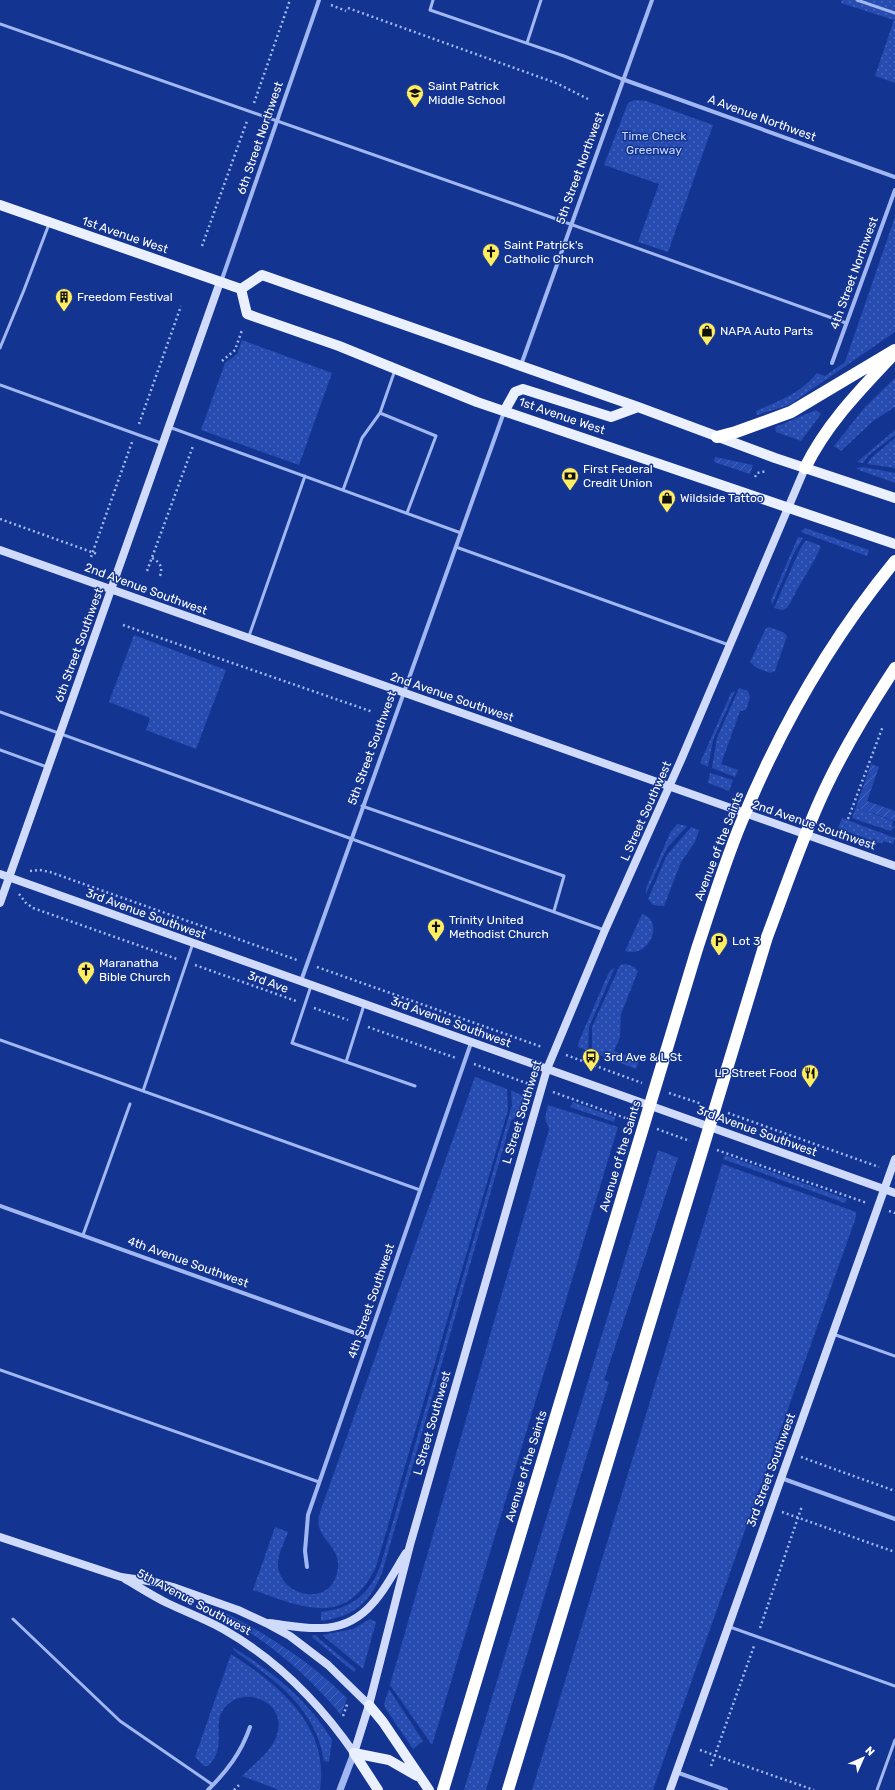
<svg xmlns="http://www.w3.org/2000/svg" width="895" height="1790" font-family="Rubik,sans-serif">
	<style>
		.grass { fill: url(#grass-dots) }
		.garden { fill: url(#garden-furrows) }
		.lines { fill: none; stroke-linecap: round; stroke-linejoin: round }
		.path { stroke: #a1b7f1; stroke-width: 2.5; stroke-dasharray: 2 3; stroke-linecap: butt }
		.service { stroke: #a1b7f1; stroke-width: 3 }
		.minor { stroke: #a1b7f1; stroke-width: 4 }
		.tertiary { stroke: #a1b7f1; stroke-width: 7 }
		.secondary { stroke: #d0dbfc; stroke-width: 8 }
		.primary { stroke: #ebf0ff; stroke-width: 10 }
		.motorway { stroke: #fff; stroke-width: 12 }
		.labels { text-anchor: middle; stroke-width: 3; stroke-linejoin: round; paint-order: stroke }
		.poi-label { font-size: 12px; fill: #fff; stroke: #143492; text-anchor: start }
		.street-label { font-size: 12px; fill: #fff; stroke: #143492 }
		.park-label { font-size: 12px; fill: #c8d7fc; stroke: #143492 }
	</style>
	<defs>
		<pattern id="grass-dots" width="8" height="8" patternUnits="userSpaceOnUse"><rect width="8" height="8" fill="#264cb1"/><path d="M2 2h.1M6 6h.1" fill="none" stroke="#4767bd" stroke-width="1.8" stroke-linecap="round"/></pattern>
		<pattern id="garden-furrows" width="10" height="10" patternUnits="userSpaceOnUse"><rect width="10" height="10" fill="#264cb1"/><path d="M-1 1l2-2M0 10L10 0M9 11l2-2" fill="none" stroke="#4767bd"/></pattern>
	</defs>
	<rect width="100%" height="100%" fill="#143492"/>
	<path class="grass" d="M 842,0 L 895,0 L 895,83 L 875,76 L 894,20 L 841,3 Z
		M 635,100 L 646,101 L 713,125 L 668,252 L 638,242 L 659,184 L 604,165 L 628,103 Z
		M 895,217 L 895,332 L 789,405 L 757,415 L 756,411 C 779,401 801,393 817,373 L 825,376 L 845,362 Z
		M 242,340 L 332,373 L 299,465 L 201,430 L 225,363 L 237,354 Z
		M 895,378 L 895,407 L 873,421 L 841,451 L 834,446 L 865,407 Z
		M 816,410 L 821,414 L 801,441 L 776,432 L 775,427 Z
		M 895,430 L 895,435 L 869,455 L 863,463 L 857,462 Z
		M 895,438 L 895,468 L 867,464 L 871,458 Z
		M 863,467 L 895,473 L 895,483 L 859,470 L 856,468 Z
		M 805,528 L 869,550 L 867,556 L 801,532 Z
		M 798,537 L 803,538 L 794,553 L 772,605 L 771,600 Z
		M 806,540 L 821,546 C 815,561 806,574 798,588 C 794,595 792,601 787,608 L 783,610 L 774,608 L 800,549 Z
		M 769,627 L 783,632 L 787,636 L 775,671 L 770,673 L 757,668 L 750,662 L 766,628 Z
		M 134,635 L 226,670 L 196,749 L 146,730 L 150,718 L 109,702 Z
		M 739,688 L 748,691 L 750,697 L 746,710 L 740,711 L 721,764 L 738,770 L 735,777 L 712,768 L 717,738 Z
		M 735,691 L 713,740 L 708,767 L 700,763 L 731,693 Z
		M 710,773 L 733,780 L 729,791 L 708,783 Z
		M 856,807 L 893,821 L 892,826 L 895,827 L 893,829 L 890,831 L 852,818 Z
		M 842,818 L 895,838 L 893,844 L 883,841 L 882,843 L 878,843 L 838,828 Z
		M 677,824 L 687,826 L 667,848 L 646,894 L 646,888 L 670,833 Z
		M 691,827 L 699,830 L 695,842 L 681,862 L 664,906 L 653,905 L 648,899 L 667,855 Z
		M 642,914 C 665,920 650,959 625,951 Z
		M 626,964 L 634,967 L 638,971 L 621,1014 L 620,1037 L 614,1051 L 639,1060 L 636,1069 L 592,1052 L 592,1027 L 620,965 Z
		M 615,967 L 589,1027 L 588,1051 L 578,1047 L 579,1041 L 609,972 Z
		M 475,1077 L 507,1089 L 508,1110 L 376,1567 C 346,1628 304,1608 253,1590 L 275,1527 L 288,1532 C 284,1543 277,1555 278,1567 C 283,1598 330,1606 337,1573 C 344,1544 314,1542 319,1515 Z
		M 511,1090 L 525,1097 L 522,1111 L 511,1121 L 382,1573 C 369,1604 354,1616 321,1621 L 321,1612 C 350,1609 369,1595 380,1567 L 512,1105 Z
		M 573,1102 L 615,1117 L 614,1122 L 570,1107 Z
		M 548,1105 L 618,1127 L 432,1745 L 390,1685 L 549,1129 L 545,1118 Z
		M 658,1150 L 678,1158 L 604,1380 L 609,1382 L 486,1790 L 464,1790 Z
		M 725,1155 L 847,1199 L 845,1203 L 723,1159 Z
		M 722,1164 L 856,1212 L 856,1217 L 653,1790 L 532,1790 Z
		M 370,1619 L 376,1622 L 363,1669 L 322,1635 L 353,1629 Z
		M 316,1635 L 318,1638 L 356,1669 L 354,1672 L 312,1637 L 313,1635 Z
		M 232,1647 C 271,1670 309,1701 332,1740 L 329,1762 L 324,1761 C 315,1707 277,1682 236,1652 Z
		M 231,1654 C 279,1685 330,1726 320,1790 L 279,1790 L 242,1776 C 255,1763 275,1749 278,1731 C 284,1702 248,1687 228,1704 C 208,1722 230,1744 208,1766 L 204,1766 L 195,1757 Z
		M 389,1689 L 423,1741 L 413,1749 L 386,1709 L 384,1704 Z"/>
	<path class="garden" d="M 715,457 L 753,465 L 750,474 L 714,462 Z
		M 871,764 L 879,767 L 867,801 L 895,811 L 895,821 L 856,807 Z
		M 227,1614 C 272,1637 311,1663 347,1698 L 341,1715 C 308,1675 270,1643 225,1617 Z"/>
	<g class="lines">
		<path class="path" d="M 331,5 L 346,11
			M 348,8 L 556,83 L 588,99
			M 254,103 L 290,0
			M 202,246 L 247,121
			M 222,361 L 235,350 L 242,330
			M 139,424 L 181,306
			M 755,477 L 757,473 L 767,471
			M 0,519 L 97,554
			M 91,557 L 132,442
			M 152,558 C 160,562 163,567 160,576
			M 147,571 L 193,446
			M 123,625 L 373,712
			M 848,819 L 883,726
			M 30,871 L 40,870 L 50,872 L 297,960
			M 19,894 L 26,903 L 33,908 L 177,959
			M 195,965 L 296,1001
			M 317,967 L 542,1047
			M 314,1008 L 348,1020
			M 368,1027 L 456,1058
			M 566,1055 L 642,1083
			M 474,1064 L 529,1084
			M 553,1092 L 631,1120
			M 669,1093 L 702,1104
			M 728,1113 L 879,1167
			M 657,1129 L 690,1141
			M 717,1150 L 867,1203
			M 889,1211 L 895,1213
			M 801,1457 L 895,1491
			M 782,1512 L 895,1552
			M 760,1628 L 802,1506
			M 343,1716 L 348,1702
			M 700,1750 L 814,1790
			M 711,1766 L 754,1646
			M 234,1790 L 240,1784"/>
		<path class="service" d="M 433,0 L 430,10 L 564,56 L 622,79
			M 857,0 L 895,13
			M 0,24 L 517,205 L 846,323
			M 527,43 L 541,0
			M 0,348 L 24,290 L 49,224
			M 395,370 L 380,413 L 436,436 L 407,513
			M 0,385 L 161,443
			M 169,427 L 461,533
			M 343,490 L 362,438 L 380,413
			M 456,547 L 729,645
			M 249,636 L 305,476
			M 0,712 L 604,930
			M 0,750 L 47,767
			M 362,806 L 564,876 L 554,911
			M 311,986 L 292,1043 L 415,1086
			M 0,1040 L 420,1190
			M 346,1062 L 364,1005
			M 143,1091 L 193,943
			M 83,1235 L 130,1104
			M 833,1334 L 895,1356
			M 0,1370 L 319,1482
			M 13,1619 L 120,1721 L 213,1785
			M 730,1627 L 895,1686
			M 877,1790 L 895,1740"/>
		<path class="minor" d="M 622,79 L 895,177
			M 221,282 L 319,0
			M 832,363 L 895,190
			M 521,365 L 652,0
			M 301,981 L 504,412
			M 0,1206 L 369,1338
			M 781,1478 L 895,1519
			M 307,1567 L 305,1551 L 308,1515 L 471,1043
			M 676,1772 L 726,1790
			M 208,1790 C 227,1771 241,1753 250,1727"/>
		<path class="tertiary" d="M 340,1790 L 354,1753"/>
		<path class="secondary" d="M 0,550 L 895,866
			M 0,874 L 895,1193
			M 0,903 L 220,282
			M 0,1537 L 121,1577 L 155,1582 L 173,1587 L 238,1610 L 266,1623 L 290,1636 L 328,1665 L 369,1705
			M 125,1579 C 139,1587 153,1596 167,1603 C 186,1612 205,1619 223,1629 C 276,1659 319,1702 354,1753
			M 269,1623 C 286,1625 304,1629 321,1628 C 368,1627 384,1588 406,1553
			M 354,1753 L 369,1705 L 410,1545 L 547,1069 L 605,930 L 681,760 L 805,468
			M 670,1790 L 895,1159"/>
		<path class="primary" d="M 0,205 L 241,289
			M 241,289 L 247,314 L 339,346 L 477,402 L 895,544
			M 241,289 L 262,275 L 638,407 L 775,458 L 895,498
			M 505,410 L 515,392 L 523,389 L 611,417 L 638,407
			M 369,1705 L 383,1722 L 429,1790
			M 354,1753 L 389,1760 L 417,1776
			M 354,1753 L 378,1790"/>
		<path class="motorway" d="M 717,437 L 736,432 L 791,412 L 895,350
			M 805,468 C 826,425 858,392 891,357
			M 443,1790 L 697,949 C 711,907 724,864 741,823 C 779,730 831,639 895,561
			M 508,1790 L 767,937 C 786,887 803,835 826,787 C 846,745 870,706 895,668"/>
	</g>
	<defs>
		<g id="school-pin" transform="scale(0.9)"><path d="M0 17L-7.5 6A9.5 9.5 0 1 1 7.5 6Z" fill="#ffee61" stroke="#143492"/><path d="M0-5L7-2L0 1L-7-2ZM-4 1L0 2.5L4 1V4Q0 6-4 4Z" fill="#111"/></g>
		<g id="church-pin" transform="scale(0.9)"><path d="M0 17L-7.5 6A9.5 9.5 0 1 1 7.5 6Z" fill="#ffee61" stroke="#143492"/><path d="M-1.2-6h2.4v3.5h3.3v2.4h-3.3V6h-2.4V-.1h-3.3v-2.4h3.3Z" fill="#111"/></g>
		<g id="building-pin" transform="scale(0.9)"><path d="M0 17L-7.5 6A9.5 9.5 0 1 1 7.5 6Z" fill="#ffee61" stroke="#143492"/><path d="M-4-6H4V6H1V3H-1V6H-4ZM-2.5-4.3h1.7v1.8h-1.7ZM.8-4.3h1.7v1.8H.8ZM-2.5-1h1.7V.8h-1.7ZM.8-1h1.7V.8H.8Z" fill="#111"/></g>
		<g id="shop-pin" transform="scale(0.9)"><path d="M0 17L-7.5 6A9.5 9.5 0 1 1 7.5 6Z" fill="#ffee61" stroke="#143492"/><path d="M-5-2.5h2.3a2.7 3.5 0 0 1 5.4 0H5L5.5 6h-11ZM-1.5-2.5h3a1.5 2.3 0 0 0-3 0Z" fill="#111"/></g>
		<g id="bank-pin" transform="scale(0.9)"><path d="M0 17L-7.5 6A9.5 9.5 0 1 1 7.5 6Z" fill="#ffee61" stroke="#143492"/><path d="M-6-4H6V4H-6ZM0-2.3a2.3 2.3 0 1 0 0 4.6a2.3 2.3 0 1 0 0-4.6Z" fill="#111"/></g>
		<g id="parking-pin" transform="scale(0.9)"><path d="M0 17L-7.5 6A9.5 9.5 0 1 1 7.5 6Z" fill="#ffee61" stroke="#143492"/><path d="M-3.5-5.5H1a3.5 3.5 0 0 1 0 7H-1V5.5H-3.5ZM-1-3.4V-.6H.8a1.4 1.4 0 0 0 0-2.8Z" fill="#111"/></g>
		<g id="bus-pin" transform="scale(0.9)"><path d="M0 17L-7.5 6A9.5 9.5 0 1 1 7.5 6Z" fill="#ffee61" stroke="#143492"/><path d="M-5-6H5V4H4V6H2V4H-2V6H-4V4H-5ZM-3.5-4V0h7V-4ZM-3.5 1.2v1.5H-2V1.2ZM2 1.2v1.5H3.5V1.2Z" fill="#111"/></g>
		<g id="restaurant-pin" transform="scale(0.9)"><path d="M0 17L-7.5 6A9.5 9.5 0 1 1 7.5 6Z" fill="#ffee61" stroke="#143492"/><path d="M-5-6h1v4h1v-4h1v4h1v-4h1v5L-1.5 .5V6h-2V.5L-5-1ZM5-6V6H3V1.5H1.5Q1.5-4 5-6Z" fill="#111"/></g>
	</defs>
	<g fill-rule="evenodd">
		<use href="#school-pin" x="415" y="93"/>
		<use href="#church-pin" x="491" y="252"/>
		<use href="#building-pin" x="64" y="297"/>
		<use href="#shop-pin" x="707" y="331"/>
		<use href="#bank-pin" x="570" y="476"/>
		<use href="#shop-pin" x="667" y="498"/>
		<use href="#church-pin" x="436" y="927"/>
		<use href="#parking-pin" x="719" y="941"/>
		<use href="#church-pin" x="86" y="970"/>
		<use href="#bus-pin" x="591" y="1057"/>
		<use href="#restaurant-pin" x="810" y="1073"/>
	</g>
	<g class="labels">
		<g class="poi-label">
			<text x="428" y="90">Saint Patrick<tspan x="428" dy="14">Middle School</tspan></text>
			<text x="504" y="249">Saint Patrick's<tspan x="504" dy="14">Catholic Church</tspan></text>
			<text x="77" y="301">Freedom Festival</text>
			<text x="720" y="335">NAPA Auto Parts</text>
			<text x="583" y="473">First Federal<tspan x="583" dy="14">Credit Union</tspan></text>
			<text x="680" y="502">Wildside Tattoo</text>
			<text x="449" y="924">Trinity United<tspan x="449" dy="14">Methodist Church</tspan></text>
			<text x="732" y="945">Lot 3</text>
			<text x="99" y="967">Maranatha<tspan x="99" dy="14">Bible Church</tspan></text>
			<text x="604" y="1061">3rd Ave &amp; L St</text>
			<text x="797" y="1077" text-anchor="end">LP Street Food</text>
		</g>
		<g class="street-label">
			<text transform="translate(762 118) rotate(20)" y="4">A Avenue Northwest</text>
			<text transform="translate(260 138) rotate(-71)" y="4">6th Street Northwest</text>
			<text transform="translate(580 168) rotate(-70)" y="4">5th Street Northwest</text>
			<text transform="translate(125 235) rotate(19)" y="4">1st Avenue West</text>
			<text transform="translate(854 273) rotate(-70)" y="4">4th Street Northwest</text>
			<text transform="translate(562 416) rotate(19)" y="4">1st Avenue West</text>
			<text transform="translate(146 589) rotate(20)" y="4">2nd Avenue Southwest</text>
			<text transform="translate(79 645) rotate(-70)" y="4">6th Street Southwest</text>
			<text transform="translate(452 697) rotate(19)" y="4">2nd Avenue Southwest</text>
			<text transform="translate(372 748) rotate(-70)" y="4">5th Street Southwest</text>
			<text transform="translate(646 811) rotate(-66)" y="4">L Street Southwest</text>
			<text transform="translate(814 825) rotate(19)" y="4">2nd Avenue Southwest</text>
			<text transform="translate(719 846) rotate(-69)" y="4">Avenue of the Saints</text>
			<text transform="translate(146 914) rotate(20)" y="4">3rd Avenue Southwest</text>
			<text transform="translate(268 982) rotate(20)" y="4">3rd Ave</text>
			<text transform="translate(451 1022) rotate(20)" y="4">3rd Avenue Southwest</text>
			<text transform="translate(522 1112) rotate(-73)" y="4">L Street Southwest</text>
			<text transform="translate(757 1131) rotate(20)" y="4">3rd Avenue Southwest</text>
			<text transform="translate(620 1156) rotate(-73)" y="4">Avenue of the Saints</text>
			<text transform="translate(188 1262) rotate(20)" y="4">4th Avenue Southwest</text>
			<text transform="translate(371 1301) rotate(-71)" y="4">4th Street Southwest</text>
			<text transform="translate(432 1423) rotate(-74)" y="4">L Street Southwest</text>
			<text transform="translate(526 1466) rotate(-73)" y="4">Avenue of the Saints</text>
			<text transform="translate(771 1470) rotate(-70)" y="4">3rd Street Southwest</text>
			<text transform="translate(194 1602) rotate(28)" y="4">5th Avenue Southwest</text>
		</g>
		<g class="park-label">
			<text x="654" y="140">Time Check<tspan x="654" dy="14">Greenway</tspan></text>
		</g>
	</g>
	<g transform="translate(863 1758) rotate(45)" stroke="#143492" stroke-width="3" paint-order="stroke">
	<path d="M0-3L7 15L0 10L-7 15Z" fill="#ffffff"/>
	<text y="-6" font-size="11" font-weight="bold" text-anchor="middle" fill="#ffffff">N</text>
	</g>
</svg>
